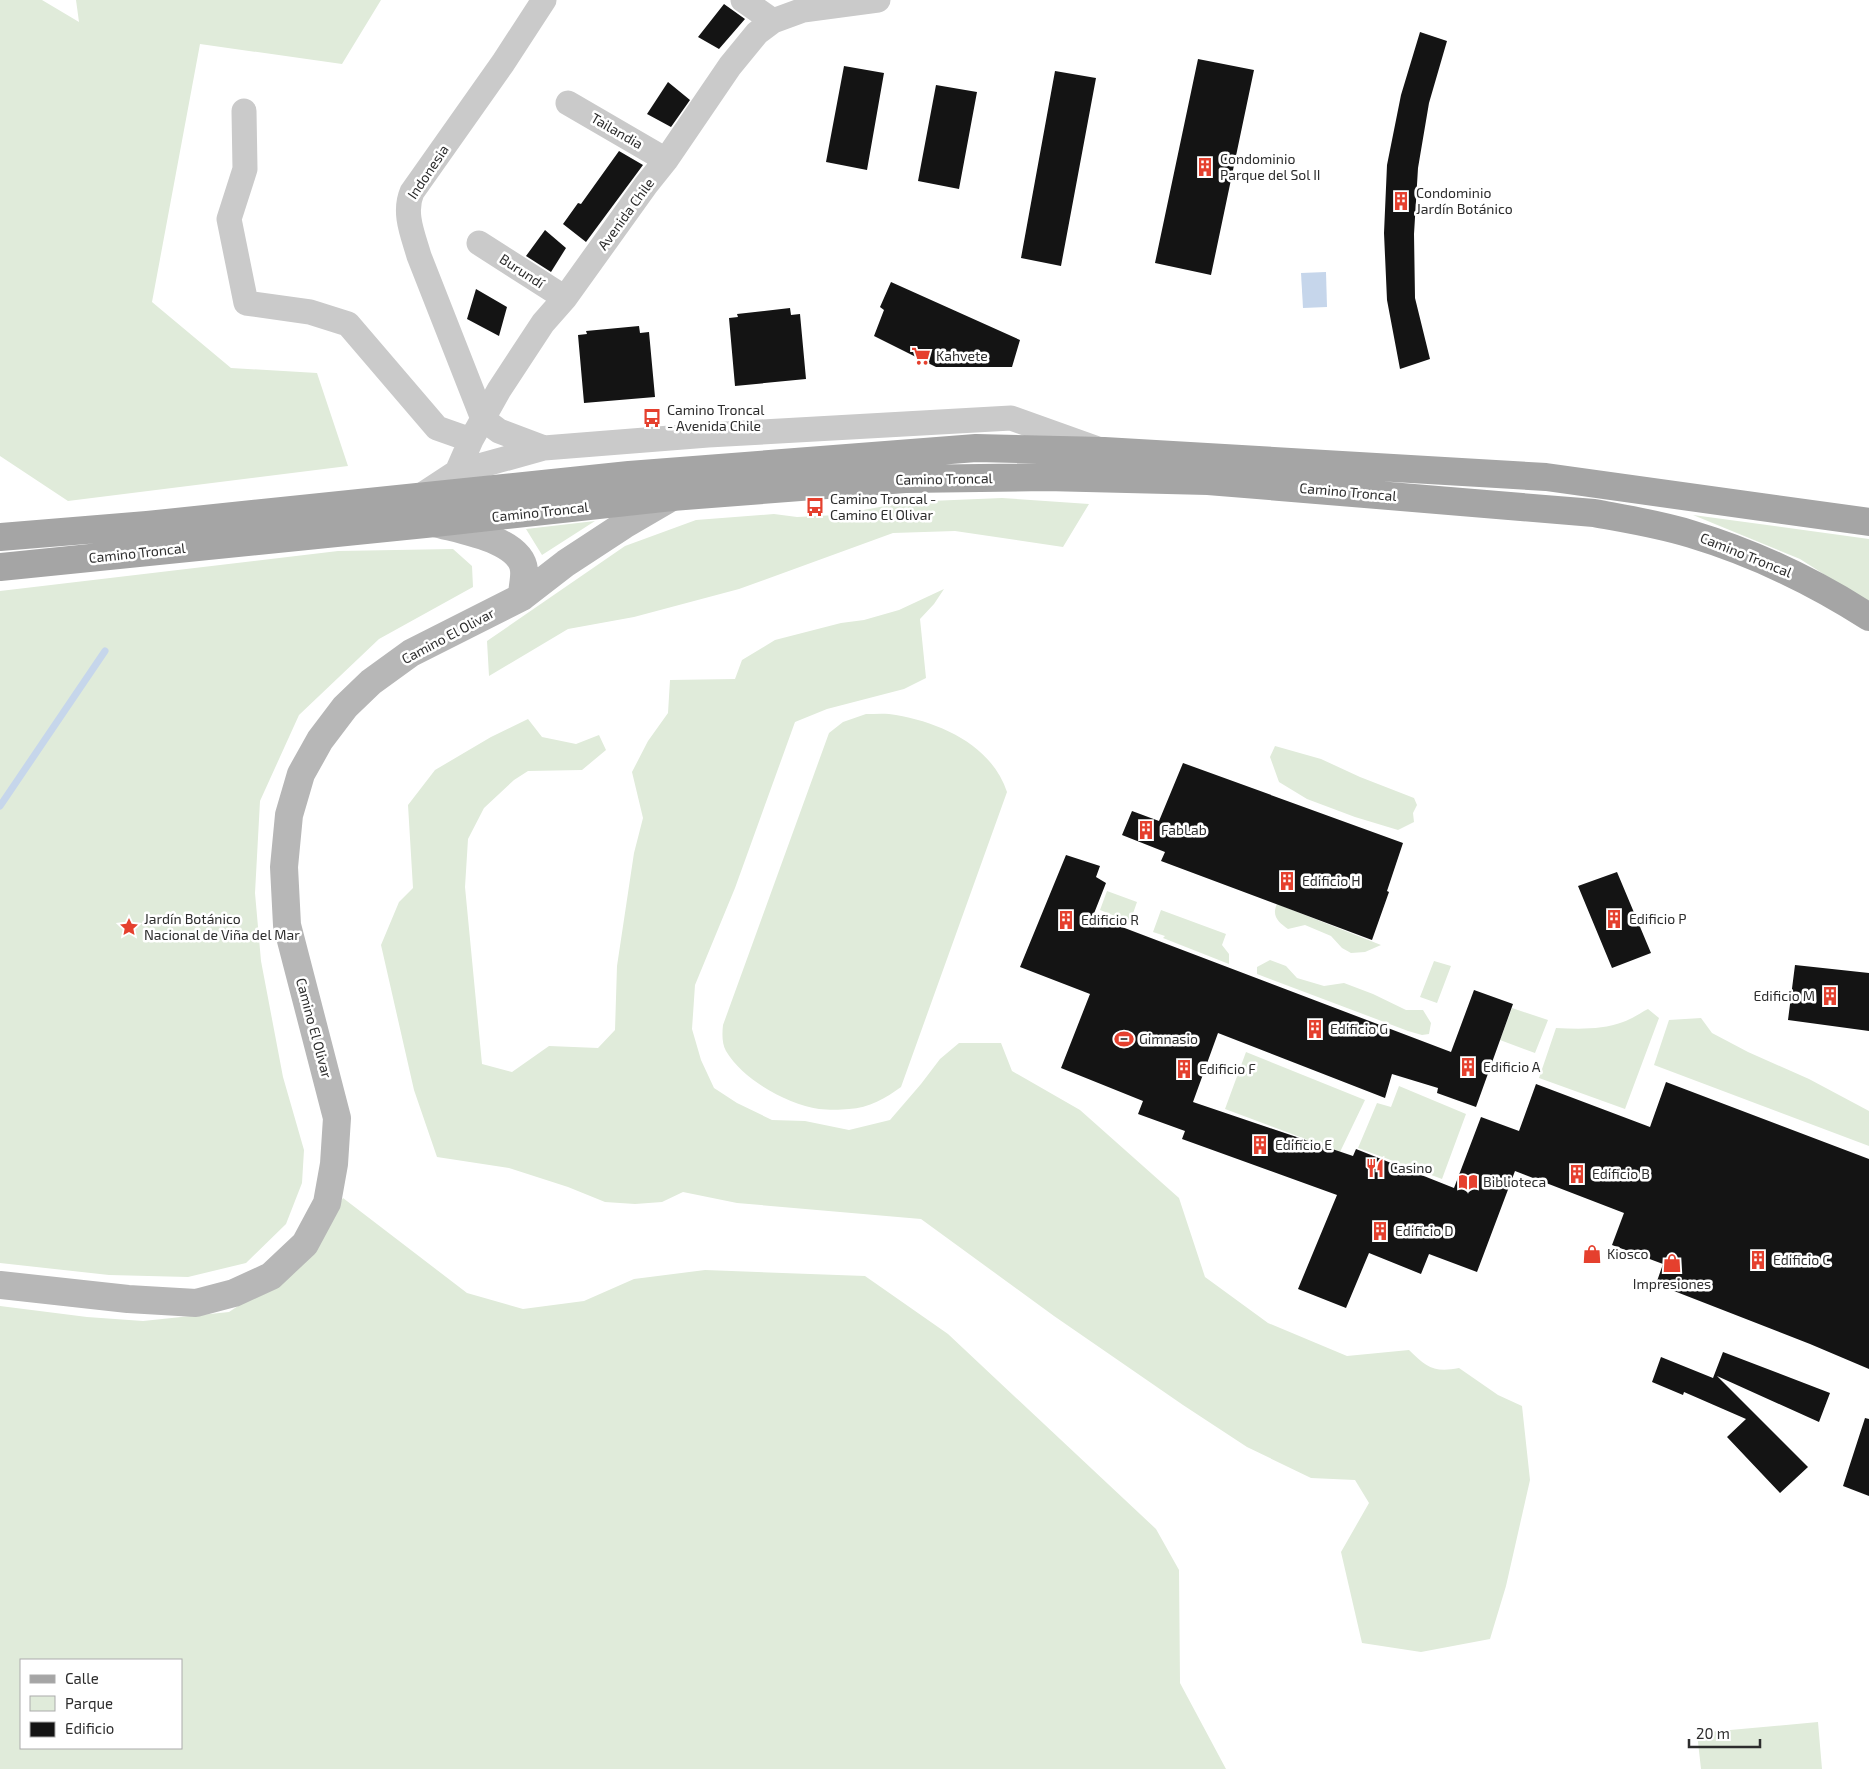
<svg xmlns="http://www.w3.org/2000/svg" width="1869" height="1769" font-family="'Exo 2',sans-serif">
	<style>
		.green { fill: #e0ebda; fill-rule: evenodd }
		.water { fill: #c6d6eb }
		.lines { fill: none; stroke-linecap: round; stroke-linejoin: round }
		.stream { stroke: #c6d6eb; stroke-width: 7 }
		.building { fill: #141414 }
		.street { stroke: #cacaca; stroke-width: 25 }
		.secondary { stroke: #b7b7b7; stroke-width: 28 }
		.primary { stroke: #a5a5a5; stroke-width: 28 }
		.labels { text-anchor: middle; stroke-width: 5; stroke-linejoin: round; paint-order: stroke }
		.street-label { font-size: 14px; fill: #2d2d2d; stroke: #fff }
		.poi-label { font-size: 14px; fill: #2d2d2d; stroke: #fff; text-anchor: start }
	</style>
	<rect width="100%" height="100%" fill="#fff"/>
	<path class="green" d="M 0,0 L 42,0 L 79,22 L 76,0 L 381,0 L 342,64 L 200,44 L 152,302 L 231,368 L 317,373 L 348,466 L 68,501 L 0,456 Z
		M 1002,498 L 1089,504 L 1063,547 L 955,531 L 893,533 L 739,589 L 634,617 L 568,629 L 489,676 L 487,641 L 625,546 L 696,520 L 774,514 L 797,517 L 837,515 L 906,502 Z
		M 1693,515 L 1869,539 L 1869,603 L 1800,559 Z
		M 595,521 L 542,555 L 526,529 Z
		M 453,549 L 472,566 L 473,587 L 379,639 L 299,715 L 260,801 L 255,893 L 261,961 L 283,1077 L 304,1150 L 302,1183 L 286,1224 L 246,1263 L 188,1277 L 109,1275 L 0,1263 L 0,591 L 338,551 Z
		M 944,589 L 934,604 L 920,619 L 926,678 L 904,689 L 827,709 L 795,722 L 735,888 L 695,985 L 692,1029 L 701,1060 L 714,1088 L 737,1103 L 772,1120 L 805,1121 L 849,1130 L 890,1120 L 921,1084 L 940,1059 L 959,1043 L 1001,1043 L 1012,1071 L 1080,1110 L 1179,1198 L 1205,1277 L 1268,1323 L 1347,1356 L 1409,1350 C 1426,1367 1434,1373 1459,1368 L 1498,1395 L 1522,1406 L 1530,1480 L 1506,1586 L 1490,1639 L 1421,1652 L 1362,1643 L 1341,1552 L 1369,1503 L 1355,1480 L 1311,1478 L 1247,1447 L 1183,1405 L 1054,1316 L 921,1219 L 737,1203 L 683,1192 L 662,1202 L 635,1204 L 605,1202 L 568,1187 L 509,1168 L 437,1157 L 414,1090 L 381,945 L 399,902 L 413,888 L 408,805 L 435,770 L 491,737 L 528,719 L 542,737 L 576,744 L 599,735 L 606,750 L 582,770 L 528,771 L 514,780 L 484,808 L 468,839 L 465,887 L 482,1064 L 512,1072 L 549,1046 L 598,1048 L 615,1030 L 617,966 L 634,853 L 643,818 L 632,772 L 648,741 L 668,713 L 670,680 L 735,679 L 742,660 L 775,640 L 841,623 L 864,620 L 899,610 Z
		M 866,714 C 876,714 887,713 896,715 C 942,723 992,746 1007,792 L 901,1087 C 886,1098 869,1108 849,1109 C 840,1110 828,1110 819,1109 C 787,1104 743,1080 726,1051 C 722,1044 722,1034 723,1025 L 829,733 L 843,722 Z
		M 1275,746 L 1321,759 L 1360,777 L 1414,798 L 1417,805 L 1413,813 L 1414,822 L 1398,830 L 1355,817 L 1307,799 L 1279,782 L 1270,757 Z
		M 1107,891 L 1137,902 L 1130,922 L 1100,910 Z
		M 1277,904 L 1381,945 L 1365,952 L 1351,953 L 1342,948 L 1331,936 L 1305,925 L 1288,929 C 1279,923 1271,916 1277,904 Z
		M 1161,910 L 1226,934 L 1222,945 L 1229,954 L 1229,964 L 1163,938 L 1165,936 L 1153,932 Z
		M 1270,960 L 1286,966 L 1297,978 L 1324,986 L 1344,983 L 1373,994 L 1406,1010 L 1423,1010 L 1431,1023 L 1429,1034 L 1422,1035 L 1408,1031 L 1257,974 L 1257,967 Z
		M 1434,961 L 1451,966 L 1437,1003 L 1420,997 Z
		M 1512,1008 L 1548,1020 L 1535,1053 L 1500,1040 Z
		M 1648,1009 L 1659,1018 L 1625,1109 L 1539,1078 L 1556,1028 C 1578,1029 1602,1030 1623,1022 C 1632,1019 1640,1013 1648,1009 Z
		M 1701,1018 L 1712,1033 L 1748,1052 L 1809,1079 L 1869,1111 L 1869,1146 L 1654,1065 L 1669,1020 Z
		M 1246,1052 L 1365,1100 L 1340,1152 L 1225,1109 Z
		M 1399,1086 L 1466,1114 L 1442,1179 L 1358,1148 L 1377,1103 L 1391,1107 Z
		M 343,1198 L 467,1293 L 523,1309 L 584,1301 L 634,1279 L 705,1270 L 865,1276 L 948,1334 L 1156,1529 L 1179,1570 L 1180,1683 L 1226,1769 L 0,1769 L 0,1306 L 87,1317 L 143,1321 L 229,1312 L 305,1261 ZM 21,1660 L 181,1660 L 181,1748 L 21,1748 Z
		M 1818,1722 L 1822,1769 L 1701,1769 L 1697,1733 Z"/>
	<path class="water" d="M 1326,272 L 1327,307 L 1303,308 L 1301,273 Z"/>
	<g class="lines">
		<path class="stream" d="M 0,806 L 105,651"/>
	</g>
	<path class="building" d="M 724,4 L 745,19 L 719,49 L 698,37 Z
		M 1420,32 L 1447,41 L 1429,103 L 1418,168 L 1414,234 L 1415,298 L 1430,359 L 1400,369 L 1387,300 L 1384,233 L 1387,165 L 1401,95 Z
		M 1198,59 L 1254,70 L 1211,275 L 1155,263 Z
		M 844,66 L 884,73 L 867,170 L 826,162 Z
		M 1055,71 L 1096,78 L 1061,266 L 1021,258 Z
		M 668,82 L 690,100 L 671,127 L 647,114 Z
		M 936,85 L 977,92 L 959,189 L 918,181 Z
		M 619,151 L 643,165 L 586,242 L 563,224 L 578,203 L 581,204 Z
		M 545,230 L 566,248 L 551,272 L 526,256 Z
		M 891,282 L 1020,340 L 1012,367 L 936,367 L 874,336 L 884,310 L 880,307 Z
		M 476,289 L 507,307 L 499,336 L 467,319 Z
		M 790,308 L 791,315 L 800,314 L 806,379 L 735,386 L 729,318 L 738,317 L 737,314 Z
		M 639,326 L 640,333 L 649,332 L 655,397 L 584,403 L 578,335 L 587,334 L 586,331 Z
		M 1183,763 L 1403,843 L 1387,891 L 1389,892 L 1372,940 L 1161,861 L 1165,852 L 1122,835 L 1132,811 L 1159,821 Z
		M 1066,855 L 1100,866 L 1096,877 L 1106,883 L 1093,916 L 1451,1052 L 1474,990 L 1513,1004 L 1476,1107 L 1437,1093 L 1438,1088 L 1392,1074 L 1385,1098 L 1218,1033 L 1193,1102 L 1353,1156 L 1356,1149 L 1454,1188 L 1481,1117 L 1519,1131 L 1536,1084 L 1650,1127 L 1666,1082 L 1869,1159 L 1869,1369 L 1810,1344 L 1656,1284 L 1663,1264 L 1612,1245 L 1624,1213 L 1515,1171 L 1477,1272 L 1429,1254 L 1421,1274 L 1369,1253 L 1346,1308 L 1298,1289 L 1337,1195 L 1182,1139 L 1185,1131 L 1138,1114 L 1143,1101 L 1061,1068 L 1090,994 L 1020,967 Z
		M 1617,872 L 1651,953 L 1612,968 L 1578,886 Z
		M 1795,965 L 1869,973 L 1869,1031 L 1788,1020 Z
		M 1723,1352 L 1830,1393 L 1819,1422 L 1717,1376 L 1808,1467 L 1780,1493 L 1727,1437 L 1746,1419 L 1684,1392 L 1683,1395 L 1652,1382 L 1661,1357 L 1713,1378 Z
		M 1865,1418 L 1869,1419 L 1869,1496 L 1843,1486 Z"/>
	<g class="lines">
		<path class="street" d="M 743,0 L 773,21
			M 568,103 L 666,160
			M 244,111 L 245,169 L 229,219 L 246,303 L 310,312 L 348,324 L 437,428 L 471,440
			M 479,243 L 565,298
			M 483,419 L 419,256 C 413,235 403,213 412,192 L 503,63 L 544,0
			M 483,419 L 499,431 L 544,448
			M 457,472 L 544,448 L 708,435 L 1011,418 L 1095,448
			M 422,495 L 457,472 L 471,440 L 499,390 L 543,323 L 565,298 L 646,185 L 666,160 L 730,66 L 757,33 L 773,21 L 803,10 L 878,0"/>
		<path class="secondary" d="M 435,523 C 459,530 521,539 524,570 C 525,578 522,588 522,597
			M 0,1285 L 128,1299 L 196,1303 L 234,1293 L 271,1276 L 305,1244 L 327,1203 L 334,1164 L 337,1118 L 287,925 L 284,867 L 289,815 L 301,774 L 320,740 L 345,707 L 371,682 L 411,653 L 522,597 L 566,563 L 624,525 L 672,497"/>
		<path class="primary" d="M 0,537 L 147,525 L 629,475 L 976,448 L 1104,451 L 1546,477 L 1869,522
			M 0,567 L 435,523 L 672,497 L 905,479 L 1046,477 L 1208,481 L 1594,513 C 1626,519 1659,524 1691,534 C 1754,553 1813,581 1869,617"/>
	</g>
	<defs>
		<g id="building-bare" transform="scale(1.5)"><path d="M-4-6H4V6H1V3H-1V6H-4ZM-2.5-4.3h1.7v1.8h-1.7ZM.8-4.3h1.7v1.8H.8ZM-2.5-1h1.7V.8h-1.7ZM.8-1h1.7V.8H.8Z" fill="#e5402e" stroke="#fff" stroke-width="2.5" paint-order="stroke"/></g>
		<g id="supermarket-bare" transform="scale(1.5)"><path d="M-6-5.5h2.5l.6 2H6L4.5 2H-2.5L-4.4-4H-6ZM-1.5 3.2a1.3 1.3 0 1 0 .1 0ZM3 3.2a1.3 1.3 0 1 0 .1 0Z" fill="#e5402e" stroke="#fff" stroke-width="2.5" paint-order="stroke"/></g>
		<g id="bus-bare" transform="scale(1.5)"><path d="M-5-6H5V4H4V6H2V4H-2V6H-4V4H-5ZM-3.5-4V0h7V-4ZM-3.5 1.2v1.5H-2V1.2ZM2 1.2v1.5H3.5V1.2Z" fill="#e5402e" stroke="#fff" stroke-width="2.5" paint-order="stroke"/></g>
		<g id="sight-bare" transform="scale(1.5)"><path d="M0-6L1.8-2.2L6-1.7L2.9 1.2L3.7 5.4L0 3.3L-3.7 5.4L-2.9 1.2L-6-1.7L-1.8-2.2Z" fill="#e5402e" stroke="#fff" stroke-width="2.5" paint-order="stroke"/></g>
		<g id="stadium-bare" transform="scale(1.5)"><path d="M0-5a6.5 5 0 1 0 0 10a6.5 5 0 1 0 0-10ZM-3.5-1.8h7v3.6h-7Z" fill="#e5402e" stroke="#fff" stroke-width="2.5" paint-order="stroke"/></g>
		<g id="restaurant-bare" transform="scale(1.5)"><path d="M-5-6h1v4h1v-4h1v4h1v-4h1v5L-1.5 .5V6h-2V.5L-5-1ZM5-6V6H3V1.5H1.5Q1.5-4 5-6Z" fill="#e5402e" stroke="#fff" stroke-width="2.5" paint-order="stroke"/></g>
		<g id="library-bare" transform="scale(1.5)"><path d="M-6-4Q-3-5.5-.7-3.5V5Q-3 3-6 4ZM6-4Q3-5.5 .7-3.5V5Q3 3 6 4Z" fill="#e5402e" stroke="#fff" stroke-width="2.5" paint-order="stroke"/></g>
		<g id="shop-bare" transform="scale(1.5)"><path d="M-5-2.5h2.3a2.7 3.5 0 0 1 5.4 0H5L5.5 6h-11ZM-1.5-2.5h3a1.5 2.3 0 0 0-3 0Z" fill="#e5402e" stroke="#fff" stroke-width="2.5" paint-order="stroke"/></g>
	</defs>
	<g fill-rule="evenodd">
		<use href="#building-bare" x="1205" y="167"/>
		<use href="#building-bare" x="1401" y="201"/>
		<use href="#supermarket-bare" x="921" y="356"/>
		<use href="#bus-bare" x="652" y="418"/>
		<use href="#bus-bare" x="815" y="507"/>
		<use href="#building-bare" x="1146" y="830"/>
		<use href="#building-bare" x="1287" y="881"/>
		<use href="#building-bare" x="1614" y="919"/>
		<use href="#building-bare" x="1066" y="920"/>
		<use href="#sight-bare" x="129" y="927"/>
		<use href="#building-bare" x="1830" y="996"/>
		<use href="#building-bare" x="1315" y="1029"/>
		<use href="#stadium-bare" x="1124" y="1039"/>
		<use href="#building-bare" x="1468" y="1067"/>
		<use href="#building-bare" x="1184" y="1069"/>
		<use href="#building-bare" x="1260" y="1145"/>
		<use href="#restaurant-bare" x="1375" y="1168"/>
		<use href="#building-bare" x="1577" y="1174"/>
		<use href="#library-bare" x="1468" y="1182"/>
		<use href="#building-bare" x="1380" y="1231"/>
		<use href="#shop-bare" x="1592" y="1254"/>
		<use href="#building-bare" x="1758" y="1260"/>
		<use href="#shop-bare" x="1672" y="1263"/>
	</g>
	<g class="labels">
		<g class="street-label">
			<text transform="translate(617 131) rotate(30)" y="5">Tailandia</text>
			<text transform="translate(428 172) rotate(-56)" y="5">Indonesia</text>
			<text transform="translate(626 214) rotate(-54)" y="5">Avenida Chile</text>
			<text transform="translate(522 271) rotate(33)" y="5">Burundí</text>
			<text transform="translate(944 479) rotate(-1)" y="5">Camino Troncal</text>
			<text transform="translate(1348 492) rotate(5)" y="5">Camino Troncal</text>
			<text transform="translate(540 512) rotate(-6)" y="5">Camino Troncal</text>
			<text transform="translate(137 553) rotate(-6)" y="5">Camino Troncal</text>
			<text transform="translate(1746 555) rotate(22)" y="5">Camino Troncal</text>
			<text transform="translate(448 636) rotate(-28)" y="5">Camino El Olivar</text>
			<text transform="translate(314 1028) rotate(75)" y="5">Camino El Olivar</text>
		</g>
		<g class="poi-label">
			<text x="1220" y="164">Condominio<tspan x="1220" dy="16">Parque del Sol II</tspan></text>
			<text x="1416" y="198">Condominio<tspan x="1416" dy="16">Jardín Botánico</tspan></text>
			<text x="936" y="361">Kahvete</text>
			<text x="667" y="415">Camino Troncal<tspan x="667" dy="16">- Avenida Chile</tspan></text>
			<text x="830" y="504">Camino Troncal -<tspan x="830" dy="16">Camino El Olivar</tspan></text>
			<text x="1161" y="835">FabLab</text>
			<text x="1302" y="886">Edificio H</text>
			<text x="144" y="924">Jardín Botánico<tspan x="144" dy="16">Nacional de Viña del Mar</tspan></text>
			<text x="1629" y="924">Edificio P</text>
			<text x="1081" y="925">Edificio R</text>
			<text x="1815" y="1001" text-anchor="end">Edificio M</text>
			<text x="1330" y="1034">Edificio G</text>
			<text x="1139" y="1044">Gimnasio</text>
			<text x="1483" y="1072">Edificio A</text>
			<text x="1199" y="1074">Edificio F</text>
			<text x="1275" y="1150">Edificio E</text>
			<text x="1390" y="1173">Casino</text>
			<text x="1592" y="1179">Edificio B</text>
			<text x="1483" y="1187">Biblioteca</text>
			<text x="1395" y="1236">Edificio D</text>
			<text x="1607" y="1259">Kiosco</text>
			<text x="1773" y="1265">Edificio C</text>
			<text x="1672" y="1289" text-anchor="middle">Impresiones</text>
		</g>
	</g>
	<rect x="20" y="1659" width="162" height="90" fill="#ffffff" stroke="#ababab"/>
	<rect x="30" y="1675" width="25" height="8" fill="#a5a5a5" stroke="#ababab"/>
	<text x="65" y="1684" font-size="15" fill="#2d2d2d">Calle</text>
	<rect x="30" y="1696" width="25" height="15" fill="#e0ebda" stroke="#ababab"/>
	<text x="65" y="1709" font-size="15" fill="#2d2d2d">Parque</text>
	<rect x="30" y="1722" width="25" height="15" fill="#141414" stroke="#ababab"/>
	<text x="65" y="1734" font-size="15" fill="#2d2d2d">Edificio</text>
	<path d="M1689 1739v8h71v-8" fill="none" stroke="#2d2d2d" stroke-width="2.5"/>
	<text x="1696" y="1739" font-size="15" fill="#2d2d2d" stroke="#ffffff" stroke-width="4" paint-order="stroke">20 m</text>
</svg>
